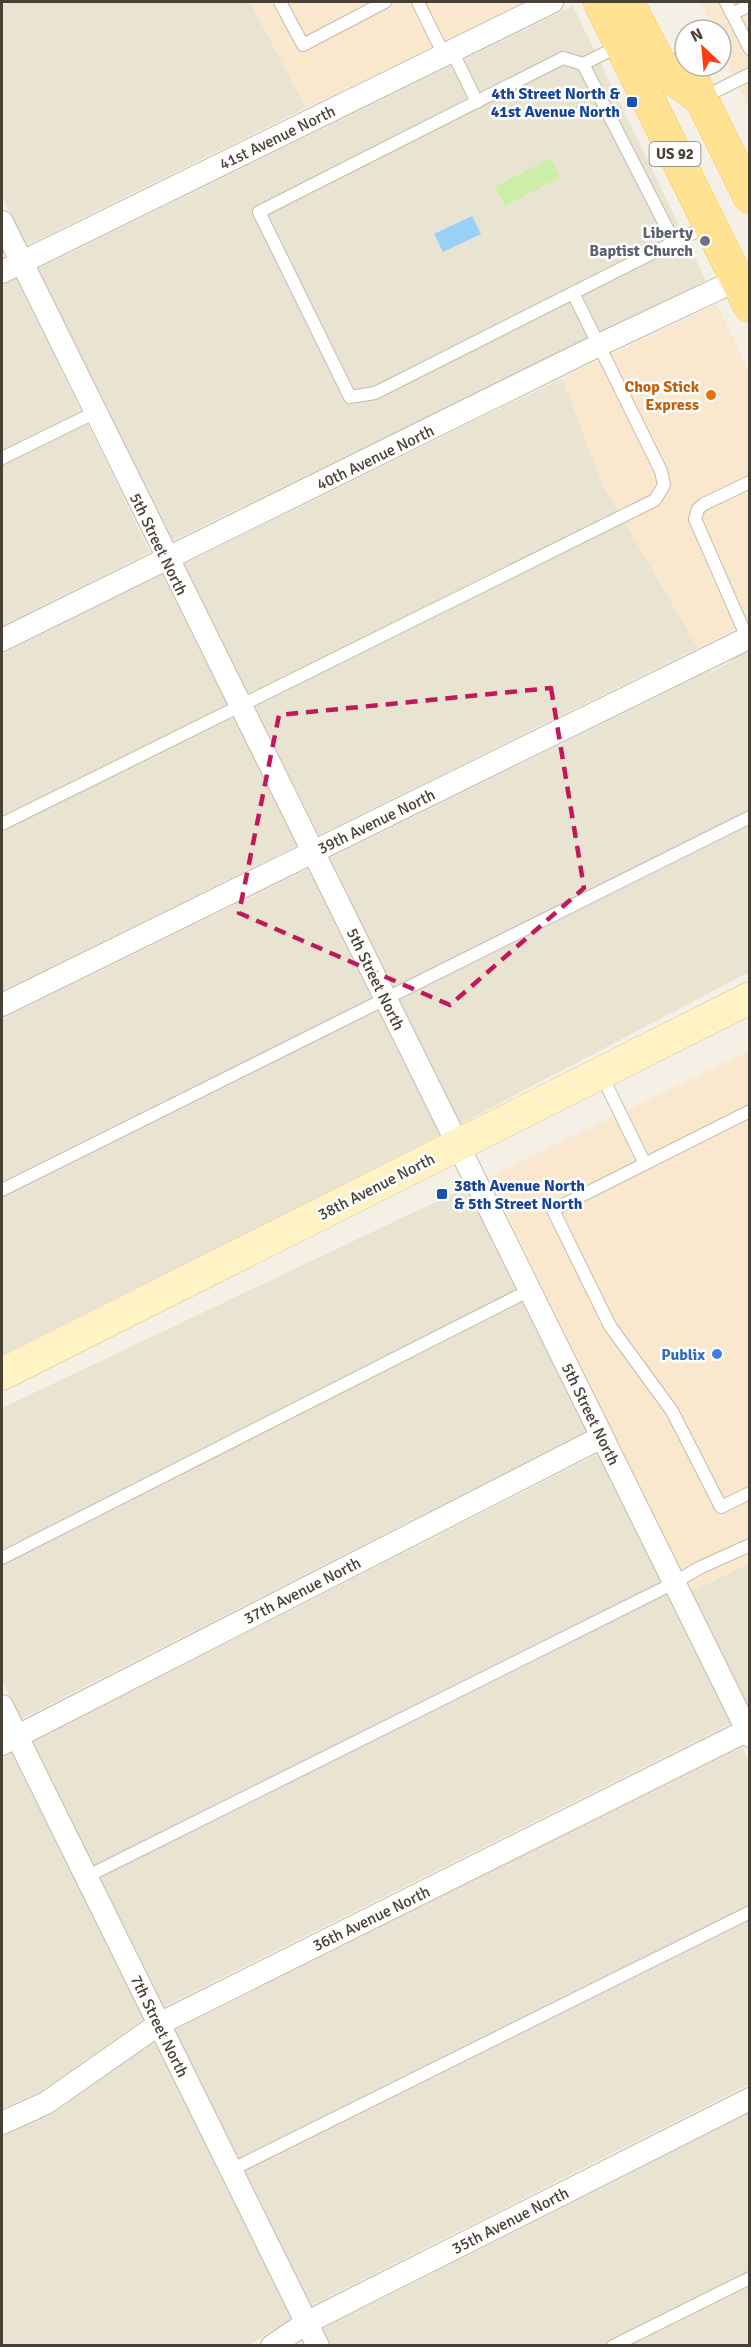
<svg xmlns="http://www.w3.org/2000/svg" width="751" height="2347" font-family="Signika,sans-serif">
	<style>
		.residential { fill: #e9e3d2 }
		.commercial { fill: #f9e8cd }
		.green { fill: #cdeea9 }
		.water { fill: #9acff8 }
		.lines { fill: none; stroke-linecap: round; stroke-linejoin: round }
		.lane-casing { stroke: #c4bba9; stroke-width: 14 }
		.street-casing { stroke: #c4bba9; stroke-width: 24 }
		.secondary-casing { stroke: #d9c88f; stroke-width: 33 }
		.primary-casing { stroke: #f1c756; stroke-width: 34 }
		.lane { stroke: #fff; stroke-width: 12 }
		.street { stroke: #fff; stroke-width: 22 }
		.secondary { stroke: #fff2c4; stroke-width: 32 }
		.primary { stroke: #ffe393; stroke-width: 33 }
		.marked { fill: none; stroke: #c2185b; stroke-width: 4.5; stroke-dasharray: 12 8; stroke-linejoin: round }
		.transit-dot { fill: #1a4fb4; stroke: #fff; stroke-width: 2 }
		.worship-dot { fill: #6b7280; stroke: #fff; stroke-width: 2 }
		.food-dot { fill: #e8710a; stroke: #fff; stroke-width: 2 }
		.shop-dot { fill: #3f7fe0; stroke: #fff; stroke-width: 2 }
		.labels { text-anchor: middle; stroke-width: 5; stroke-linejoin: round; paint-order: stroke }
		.shield { fill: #fff; stroke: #7f7971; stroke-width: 1.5 }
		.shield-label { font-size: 15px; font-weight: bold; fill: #484034 }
		.transit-label { font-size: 16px; font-weight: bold; fill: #164399; stroke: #fff; text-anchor: end }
		.street-label { font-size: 16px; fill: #484034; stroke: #fff }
		.worship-label { font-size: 16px; font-weight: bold; fill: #5b616d; stroke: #fff; text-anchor: end }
		.food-label { font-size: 16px; font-weight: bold; fill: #c56008; stroke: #fff; text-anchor: end }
		.shop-label { font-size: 16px; font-weight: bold; fill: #366cbe; stroke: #fff; text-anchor: end }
	</style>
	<rect width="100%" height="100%" fill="#f4f0e5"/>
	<path class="residential" d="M 2,2 L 250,2 L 306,108 L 25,246 L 2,196 Z
		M 573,6 L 706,281 L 170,542 L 37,269 Z
		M 16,278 L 150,552 L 2,626 L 2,286 Z
		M 562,378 L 603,485 L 698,648 L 319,835 L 182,565 Z
		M 162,574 L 299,845 L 2,991 L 2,654 Z
		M 749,650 L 749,972 L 460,1124 L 395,996 L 330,858 L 711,670 L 712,672 Z
		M 310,868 L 375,1005 L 441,1134 L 2,1355 L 2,1019 Z
		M 487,1177 L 691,1591 L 749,1564 L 749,1711 Z
		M 467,1187 L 587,1431 L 21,1719 L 2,1681 L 2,1408 Z
		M 598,1454 L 731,1724 L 163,2007 L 32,1742 Z
		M 742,1747 L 749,1761 L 749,2084 L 311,2306 L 175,2030 Z
		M 12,1753 L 144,2019 L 40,2092 L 2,2109 L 2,1759 Z
		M 155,2041 L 292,2318 L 249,2345 L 2,2345 L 2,2136 L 52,2114 Z
		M 749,2113 L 749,2345 L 331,2346 L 322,2329 Z"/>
	<path class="commercial" d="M 250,2 L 525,2 L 306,108 Z
		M 701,2 L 749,2 L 749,110 L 721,47 L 721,30 L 714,30 Z
		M 717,304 L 749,372 L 749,622 L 698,648 L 603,485 L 562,378 Z
		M 749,1051 L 749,1564 L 691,1591 L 489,1177 Z"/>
	<path class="green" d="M 550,158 L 560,177 L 505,206 L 495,187 Z"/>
	<path class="water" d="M 472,216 L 481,234 L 443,252 L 434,234 Z"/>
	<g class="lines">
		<g class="lane-casing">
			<path id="lane" d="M 280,2 L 303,45 L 385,2
				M 418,2 L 444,55
				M 726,2 L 750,49
				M 732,14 L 750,5
				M 452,51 L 477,102
				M 563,58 L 583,64 L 674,242 L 375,393 L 350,397 L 259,212 Z
				M 583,64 L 619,46
				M 702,98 L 750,74
				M 674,242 L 708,226
				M 2,458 L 94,413
				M 749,642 L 695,519 L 698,509 L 704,504 L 750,482
				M 2,824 L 655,500 L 664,485 L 661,471 L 573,293
				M 601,1074 L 645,1164
				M 750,1111 L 553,1210 L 610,1326 L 672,1411 L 721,1507 L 750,1493
				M 2,1190 L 750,817
				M 2,1558 L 530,1290
				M 86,1877 L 674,1583 L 699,1568 L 750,1545
				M 231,2170 L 750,1912
				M 613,2346 L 750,2278"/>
		</g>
		<g class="street-casing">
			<path id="street" d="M 2,222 L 750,1736
				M 2,272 L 552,2
				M 2,640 L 599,345 L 737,280 L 750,278
				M 2,1005 L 750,637
				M 2,1706 L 318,2346
				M 2,1744 L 602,1437
				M 2,2123 L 46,2103 L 159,2024 L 750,1729
				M 272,2346 L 306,2323 L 750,2099"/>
		</g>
		<g class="secondary-casing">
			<path id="secondary" d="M 2,1374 L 750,998"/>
		</g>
		<g class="primary-casing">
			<path id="primary" d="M 600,2 L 750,306
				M 627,2 L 663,71 L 698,96
				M 685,66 L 750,197"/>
		</g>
		<use href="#lane" class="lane"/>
		<use href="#street" class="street"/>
		<use href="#secondary" class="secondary"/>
		<use href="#primary" class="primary"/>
	</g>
	<path class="marked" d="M 551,688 L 584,888 L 450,1005 L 239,913 L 279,715 Z"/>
	<g class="transit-dot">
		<rect x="626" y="96" width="12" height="12" rx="3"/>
		<rect x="436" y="1188" width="12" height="12" rx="3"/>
	</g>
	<circle class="worship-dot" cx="705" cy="241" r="6"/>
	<circle class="food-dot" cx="711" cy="395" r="6"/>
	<circle class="shop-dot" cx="717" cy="1354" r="6"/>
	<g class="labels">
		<rect class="shield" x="649.5" y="142" width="51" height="24" rx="4.5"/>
		<g class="shield-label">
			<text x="675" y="159">US 92</text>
		</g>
		<g class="transit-label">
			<text x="620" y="99">4th Street North &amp;<tspan x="620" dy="18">41st Avenue North</tspan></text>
			<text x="454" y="1191" text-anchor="start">38th Avenue North<tspan x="454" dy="18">&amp; 5th Street North</tspan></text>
		</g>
		<g class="street-label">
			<text transform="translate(277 137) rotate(-26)" y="6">41st Avenue North</text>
			<text transform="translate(375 457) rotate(-26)" y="6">40th Avenue North</text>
			<text transform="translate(159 544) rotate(64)" y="6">5th Street North</text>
			<text transform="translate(376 821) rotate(-26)" y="6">39th Avenue North</text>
			<text transform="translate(376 979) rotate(64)" y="6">5th Street North</text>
			<text transform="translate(376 1186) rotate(-27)" y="6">38th Avenue North</text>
			<text transform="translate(591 1414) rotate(64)" y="6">5th Street North</text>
			<text transform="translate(302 1590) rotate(-27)" y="6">37th Avenue North</text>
			<text transform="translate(371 1918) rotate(-26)" y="6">36th Avenue North</text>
			<text transform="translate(160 2026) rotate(64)" y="6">7th Street North</text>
			<text transform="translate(510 2220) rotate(-27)" y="6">35th Avenue North</text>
		</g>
		<g class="worship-label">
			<text x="693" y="238">Liberty<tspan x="693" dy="18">Baptist Church</tspan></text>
		</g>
		<g class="food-label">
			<text x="699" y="392">Chop Stick<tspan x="699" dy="18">Express</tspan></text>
		</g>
		<g class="shop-label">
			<text x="705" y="1360">Publix</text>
		</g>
	</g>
	<rect width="751" height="2347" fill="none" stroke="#484034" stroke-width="6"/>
	<g transform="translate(703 48) rotate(334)"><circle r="28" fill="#ffffff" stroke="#b6b3ae" stroke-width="1.5"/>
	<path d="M0-4.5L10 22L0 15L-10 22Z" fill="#ff3c11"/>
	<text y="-9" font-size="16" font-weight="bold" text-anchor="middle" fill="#484034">N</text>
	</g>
</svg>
